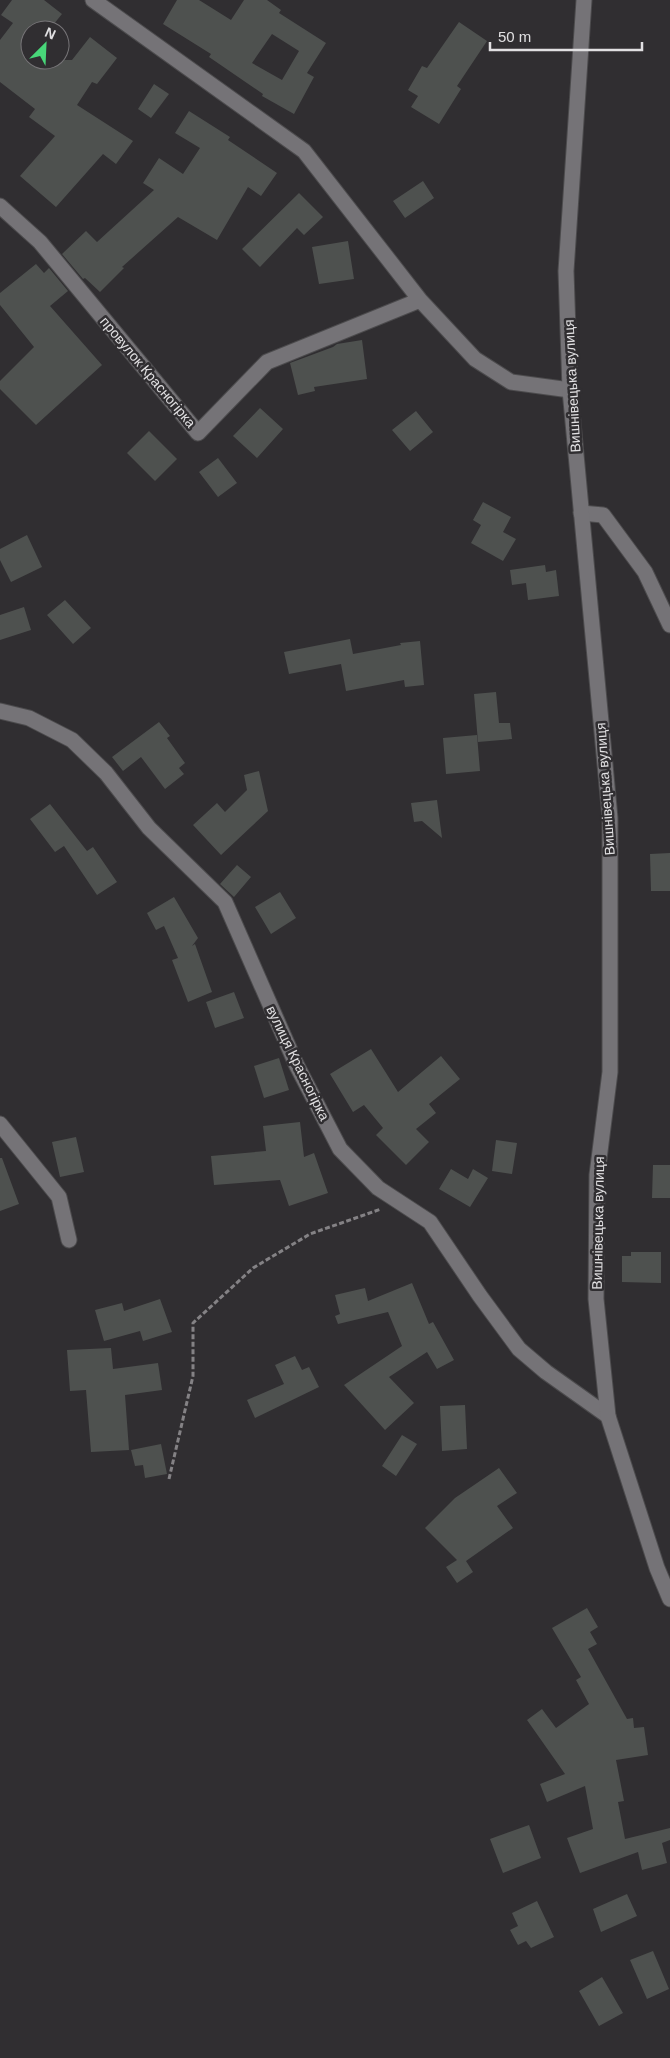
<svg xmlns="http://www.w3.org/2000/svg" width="670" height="2058" font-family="Helvetica,sans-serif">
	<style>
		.building { fill: #4e514f; fill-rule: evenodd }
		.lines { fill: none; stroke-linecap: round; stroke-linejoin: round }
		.street-casing { stroke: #4c4b4d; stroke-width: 17 }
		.secondary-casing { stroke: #4c4b4d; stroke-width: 17 }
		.path { stroke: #848285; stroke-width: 3; stroke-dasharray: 5 2.5; stroke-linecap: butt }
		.street { stroke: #757377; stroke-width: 15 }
		.secondary { stroke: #757377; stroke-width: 15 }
		.labels { text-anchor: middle; stroke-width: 5; stroke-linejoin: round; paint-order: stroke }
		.street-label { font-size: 14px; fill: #e1e0e2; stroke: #302e31 }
	</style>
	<rect width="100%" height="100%" fill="#302e31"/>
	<path class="building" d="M 12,0 L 44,0 L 62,14 L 49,30 L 30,30 L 30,55 L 26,60 L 72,60 L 90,37 L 117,58 L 97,84 L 92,82 L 77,105 L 133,141 L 116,164 L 103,154 L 56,207 L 20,176 L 55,136 L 29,117 L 35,109 L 0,82 L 0,40 L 13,23 L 1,15 Z
		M 177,0 L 199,0 L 231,20 L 244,0 L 267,0 L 281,10 L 279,13 L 326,43 L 307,73 L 314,77 L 294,114 L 262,96 L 263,94 L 209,57 L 211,54 L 163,24 ZM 272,34 L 299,51 L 282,80 L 252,63 Z
		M 459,22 L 487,41 L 457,86 L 461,89 L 439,124 L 411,107 L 418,96 L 408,90 L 422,66 L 427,68 Z
		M 154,84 L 169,94 L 151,118 L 138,109 Z
		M 189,111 L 230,137 L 228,140 L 277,173 L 261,196 L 248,187 L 217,240 L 178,217 L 122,267 L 124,268 L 100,292 L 85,278 L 83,279 L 62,254 L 86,231 L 97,242 L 154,190 L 143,183 L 159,158 L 183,174 L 200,148 L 175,133 Z
		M 423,181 L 434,198 L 405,218 L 393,201 Z
		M 299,193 L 323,217 L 304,235 L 297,228 L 260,267 L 242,249 Z
		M 348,241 L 354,279 L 319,284 L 312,247 Z
		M 36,264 L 44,273 L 49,268 L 68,291 L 50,306 L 102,365 L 36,425 L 0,389 L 0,381 L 34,347 L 0,305 L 0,293 Z
		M 362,340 L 367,379 L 314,387 L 315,391 L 298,395 L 290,363 L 333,347 L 337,344 Z
		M 260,408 L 283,429 L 257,458 L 233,436 Z
		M 416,411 L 433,432 L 410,451 L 392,430 Z
		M 149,431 L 177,459 L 155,481 L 127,453 Z
		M 218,458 L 237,483 L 218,497 L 199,472 Z
		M 483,502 L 511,517 L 503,532 L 516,539 L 503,561 L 471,543 L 481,525 L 473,520 Z
		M 27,535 L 42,567 L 11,582 L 0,560 L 0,549 Z
		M 545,565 L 546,572 L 556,570 L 559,596 L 528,600 L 526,583 L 512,585 L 510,570 Z
		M 65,600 L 91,628 L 73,644 L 47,615 Z
		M 24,607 L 31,630 L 0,640 L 0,615 Z
		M 350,639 L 353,654 L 401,645 L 400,643 L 420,641 L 424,685 L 405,687 L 404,680 L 346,691 L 341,664 L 289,674 L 284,652 Z
		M 496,692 L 499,723 L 510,723 L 512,739 L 478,742 L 474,694 Z
		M 159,722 L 170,736 L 167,738 L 185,763 L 179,768 L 184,774 L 165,789 L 141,757 L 123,771 L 112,757 Z
		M 477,735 L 480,771 L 446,774 L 443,738 Z
		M 259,771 L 268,811 L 221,855 L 193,825 L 217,803 L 225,812 L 247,790 L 244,775 Z
		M 437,800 L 442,838 L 422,821 L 414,822 L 411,803 Z
		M 50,804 L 87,851 L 93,847 L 117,882 L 97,895 L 64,846 L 55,852 L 30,819 Z
		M 670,853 L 670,891 L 651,891 L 650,854 Z
		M 237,865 L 251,877 L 234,897 L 220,884 Z
		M 280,892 L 296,918 L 271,934 L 255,907 Z
		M 174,897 L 198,938 L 192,946 L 195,944 L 212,992 L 188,1002 L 172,960 L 178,958 L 164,926 L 156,930 L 147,913 Z
		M 234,992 L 244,1018 L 215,1028 L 206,1002 Z
		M 371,1049 L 398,1092 L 441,1056 L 460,1079 L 429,1104 L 436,1113 L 416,1129 L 429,1142 L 406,1165 L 376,1135 L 383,1128 L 364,1105 L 353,1112 L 330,1074 Z
		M 279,1058 L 289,1090 L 264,1098 L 254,1066 Z
		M 300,1122 L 304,1157 L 314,1153 L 328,1193 L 289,1206 L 280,1180 L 214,1185 L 211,1156 L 266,1151 L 263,1126 Z
		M 76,1137 L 84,1172 L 60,1177 L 52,1142 Z
		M 496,1140 L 517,1143 L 512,1174 L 492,1171 Z
		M 0,1158 L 2,1158 L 19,1204 L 0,1211 Z
		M 653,1165 L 670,1165 L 670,1198 L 652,1198 Z
		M 451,1169 L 468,1179 L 473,1169 L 488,1178 L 470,1207 L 439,1189 Z
		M 631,1252 L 661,1252 L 661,1283 L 622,1282 L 622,1256 L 631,1256 Z
		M 412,1283 L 429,1324 L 433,1322 L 454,1360 L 437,1369 L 427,1352 L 389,1377 L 414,1403 L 385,1430 L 344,1385 L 402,1346 L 388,1312 L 338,1324 L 335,1316 L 340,1314 L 335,1295 L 365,1288 L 368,1301 Z
		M 160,1299 L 172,1332 L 143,1341 L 140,1331 L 104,1341 L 95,1310 L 122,1303 L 124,1311 Z
		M 111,1348 L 113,1369 L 158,1363 L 162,1390 L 125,1395 L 129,1450 L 91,1452 L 86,1390 L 70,1391 L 67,1350 Z
		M 295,1356 L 302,1370 L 309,1367 L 319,1387 L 255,1418 L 247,1400 L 284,1384 L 275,1365 Z
		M 465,1405 L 467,1449 L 442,1451 L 440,1406 Z
		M 402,1435 L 417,1444 L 396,1476 L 382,1466 Z
		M 161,1444 L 167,1474 L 145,1478 L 143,1465 L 135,1466 L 131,1450 Z
		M 499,1468 L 517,1493 L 497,1506 L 513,1528 L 466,1561 L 473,1572 L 457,1583 L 446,1567 L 457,1560 L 425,1528 L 455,1498 Z
		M 587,1608 L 598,1627 L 590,1632 L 597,1644 L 588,1649 L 627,1719 L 633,1718 L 634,1728 L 644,1727 L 648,1755 L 616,1760 L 624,1801 L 618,1802 L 625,1839 L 670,1828 L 670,1840 L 662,1843 L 667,1863 L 642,1870 L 638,1852 L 580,1873 L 567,1838 L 593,1829 L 585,1786 L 547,1802 L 540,1784 L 565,1774 L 527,1720 L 542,1709 L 556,1728 L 589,1704 L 576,1680 L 581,1677 L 552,1628 Z
		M 529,1825 L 541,1858 L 503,1873 L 490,1839 Z
		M 627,1894 L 637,1916 L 601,1932 L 593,1909 Z
		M 537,1901 L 554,1937 L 531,1948 L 526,1941 L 518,1945 L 510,1930 L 518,1926 L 512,1913 Z
		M 653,1951 L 669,1989 L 647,1999 L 630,1960 Z
		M 602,1977 L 623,2013 L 599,2026 L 579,1991 Z"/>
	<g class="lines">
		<g class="street-casing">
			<path id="street" d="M 93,0 L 304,151 L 420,300 L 475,359 L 511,382 L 570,390
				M 0,206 L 40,242 L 198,433 L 267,362 L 420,300
				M 581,513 L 603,515 L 645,572 L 670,625
				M 0,711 L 29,718 L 72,740 L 106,773 L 149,828 L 225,902 L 296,1064 L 340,1149 L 378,1188 L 430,1222 L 480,1296 L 519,1349 L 546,1372 L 608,1416
				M 0,1124 L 59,1197 L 69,1240"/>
		</g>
		<g class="secondary-casing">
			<path id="secondary" d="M 584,0 L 566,271 L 570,390 L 610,818 L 610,1072 L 597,1175 L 596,1299 L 608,1416 L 657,1568 L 670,1599"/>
		</g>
		<path class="path" d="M 169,1479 L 193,1376 L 193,1323 L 253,1268 L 310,1234 L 381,1209"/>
		<use href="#street" class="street"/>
		<use href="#secondary" class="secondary"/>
	</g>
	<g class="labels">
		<g class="street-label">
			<text transform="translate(148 372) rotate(50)" y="5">провулок Красногірка</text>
			<text transform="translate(572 386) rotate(-93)" y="5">Вишнівецька вулиця</text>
			<text transform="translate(605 789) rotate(-94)" y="5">Вишнівецька вулиця</text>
			<text transform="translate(298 1063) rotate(64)" y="5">вулиця Красногірка</text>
			<text transform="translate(598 1223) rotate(-89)" y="5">Вишнівецька вулиця</text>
		</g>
	</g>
	<g transform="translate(45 45) rotate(24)"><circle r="24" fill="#302e31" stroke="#777578"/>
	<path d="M0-4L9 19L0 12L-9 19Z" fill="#48d779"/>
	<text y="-8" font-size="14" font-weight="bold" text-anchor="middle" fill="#e1e0e2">N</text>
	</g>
	<path d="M490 42v8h152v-8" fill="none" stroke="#e1e0e2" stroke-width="2.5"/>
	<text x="498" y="42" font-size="15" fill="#e1e0e2" stroke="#302e31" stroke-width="4" paint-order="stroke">50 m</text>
</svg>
